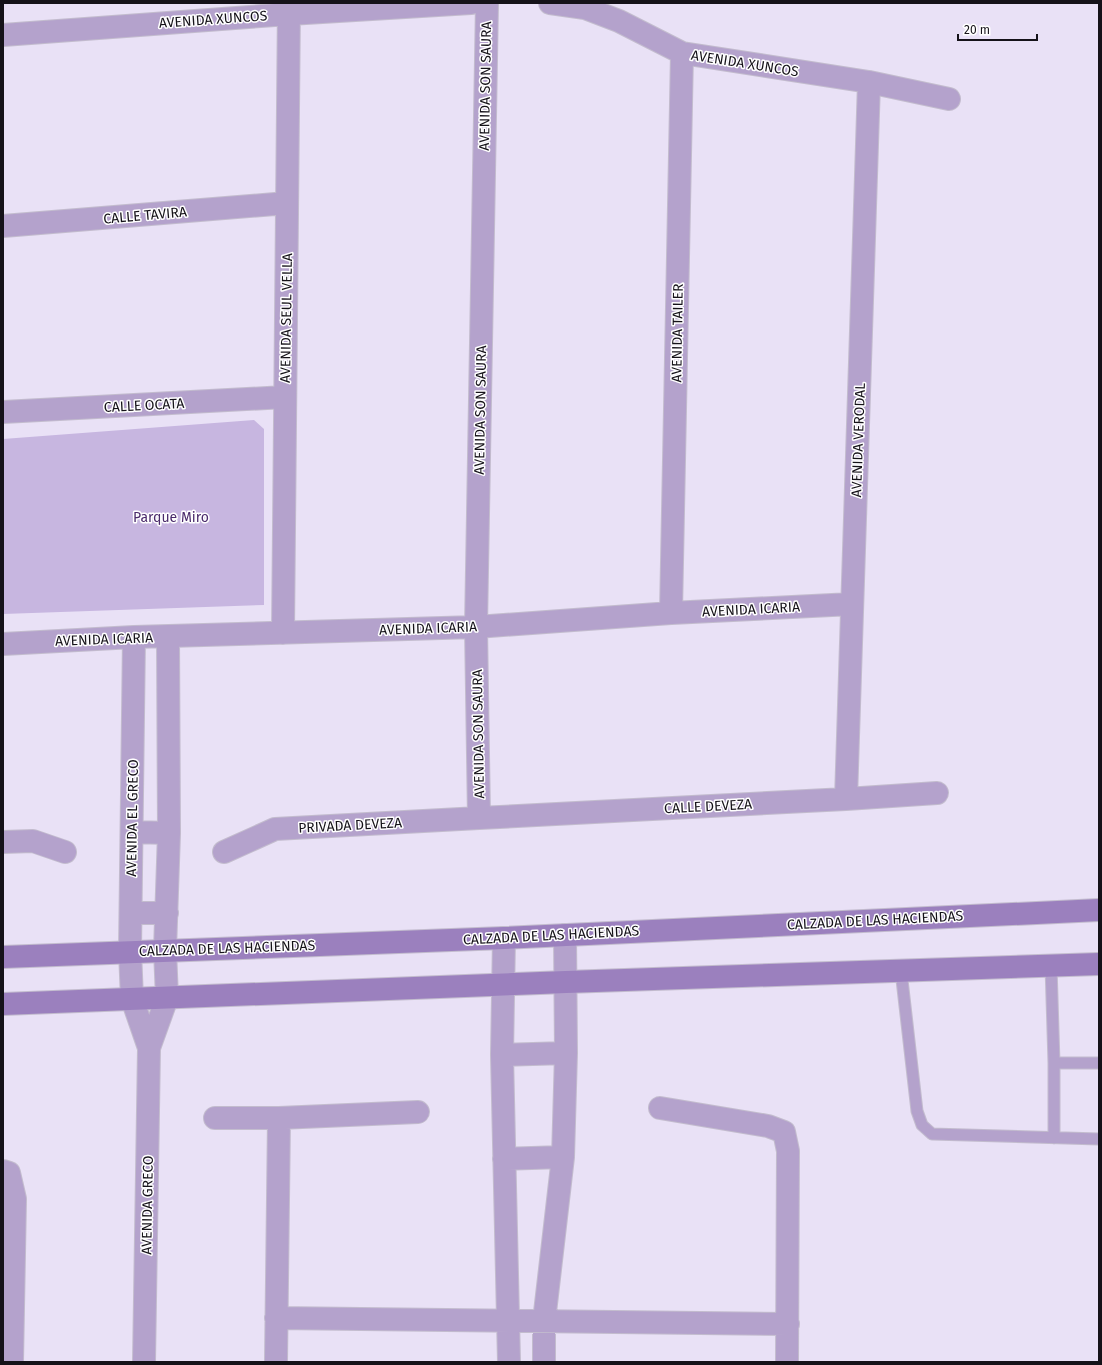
<svg xmlns="http://www.w3.org/2000/svg" width="1102" height="1365" font-family="'Fira Sans',sans-serif">
	<style>
		.green { fill: #c7b6e0 }
		.lines { fill: none; stroke-linecap: round; stroke-linejoin: round }
		.service-casing { stroke: #c3bcce; stroke-width: 13 }
		.minor-casing { stroke: #c3bcce; stroke-width: 24 }
		.secondary-casing { stroke: #c3bcce; stroke-width: 24 }
		.service { stroke: #b4a2cc; stroke-width: 11 }
		.minor { stroke: #b4a2cc; stroke-width: 22 }
		.secondary { stroke: #9b80be; stroke-width: 22 }
		.labels { text-anchor: middle; stroke-width: 3; stroke-linejoin: round; paint-order: stroke }
		.street-label { font-size: 14px; fill: #151219; stroke: #fff }
		.park-label { font-size: 14px; fill: #4a2a6b; stroke: #fff }
	</style>
	<rect width="100%" height="100%" fill="#e9e1f6"/>
	<path class="green" d="M 254,420 L 264,429 L 264,605 L 3,614 L 3,439 Z"/>
	<g class="lines">
		<g class="service-casing">
			<path id="service" d="M 1051,966 L 1054,1063 L 1054,1138
				M 901,971 L 917,1111 L 922,1125 L 932,1134 L 1099,1139
				M 1054,1063 L 1099,1063"/>
		</g>
		<g class="minor-casing">
			<path id="minor" d="M 550,3 L 585,8 L 619,21 L 682,53 L 869,82 L 949,99
				M 3,35 L 289,14 L 471,3
				M 3,226 L 287,203
				M 3,412 L 285,397
				M 671,613 L 682,53
				M 283,633 L 289,3
				M 134,637 L 130,951 L 132,999 L 149,1048
				M 3,644 L 134,637 L 476,627 L 671,613 L 852,604
				M 846,799 L 869,82
				M 479,818 L 476,627 L 487,3
				M 132,832 L 169,833
				M 3,842 L 33,841 L 65,852
				M 224,852 L 275,829 L 479,818 L 846,799 L 937,793
				M 131,913 L 167,913
				M 504,938 L 502,1055 L 509,1362
				M 502,1055 L 566,1053
				M 660,1108 L 768,1126 L 784,1132 L 788,1151 L 787,1362
				M 215,1118 L 279,1118 L 418,1112
				M 504,1159 L 563,1157
				M 3,1171 L 9,1173 L 15,1199 L 12,1362
				M 276,1318 L 788,1324
				M 144,1362 L 149,1048 L 167,998 L 165,950 L 169,833 L 168,637
				M 276,1362 L 279,1118
				M 544,1362 L 544,1321 L 563,1157 L 566,1053 L 565,935"/>
		</g>
		<g class="secondary-casing">
			<path id="secondary" d="M 3,957 L 504,938 L 1099,910
				M 3,1004 L 566,982 L 1099,964"/>
		</g>
		<use href="#service" class="service"/>
		<use href="#minor" class="minor"/>
		<use href="#secondary" class="secondary"/>
	</g>
	<g class="labels">
		<g class="street-label">
			<text transform="translate(213 19) rotate(-4)" y="5">AVENIDA XUNCOS</text>
			<text transform="translate(745 63) rotate(9)" y="5">AVENIDA XUNCOS</text>
			<text transform="translate(485 86) rotate(-89)" y="5">AVENIDA SON SAURA</text>
			<text transform="translate(145 215) rotate(-5)" y="5">CALLE TAVIRA</text>
			<text transform="translate(286 318) rotate(-89)" y="5">AVENIDA SEUL VELLA</text>
			<text transform="translate(677 333) rotate(-89)" y="5">AVENIDA TAILER</text>
			<text transform="translate(144 405) rotate(-3)" y="5">CALLE OCATA</text>
			<text transform="translate(480 410) rotate(-89)" y="5">AVENIDA SON SAURA</text>
			<text transform="translate(858 440) rotate(-88)" y="5">AVENIDA VERODAL</text>
			<text transform="translate(751 609) rotate(-3)" y="5">AVENIDA ICARIA</text>
			<text transform="translate(428 628) rotate(-2)" y="5">AVENIDA ICARIA</text>
			<text transform="translate(104 639) rotate(-2)" y="5">AVENIDA ICARIA</text>
			<text transform="translate(478 734) rotate(-91)" y="5">AVENIDA SON SAURA</text>
			<text transform="translate(708 806) rotate(-3)" y="5">CALLE DEVEZA</text>
			<text transform="translate(132 818) rotate(-89)" y="5">AVENIDA EL GRECO</text>
			<text transform="translate(350 825) rotate(-3)" y="5">PRIVADA DEVEZA</text>
			<text transform="translate(875 920) rotate(-3)" y="5">CALZADA DE LAS HACIENDAS</text>
			<text transform="translate(551 935) rotate(-3)" y="5">CALZADA DE LAS HACIENDAS</text>
			<text transform="translate(227 948) rotate(-2)" y="5">CALZADA DE LAS HACIENDAS</text>
			<text transform="translate(147 1205) rotate(-89)" y="5">AVENIDA GRECO</text>
		</g>
		<g class="park-label">
			<text x="171" y="522">Parque Miro</text>
		</g>
	</g>
	<rect width="1102" height="1365" fill="none" stroke="#151219" stroke-width="8"/>
	<path d="M958 34v6h79v-6" fill="none" stroke="#151219" stroke-width="2"/>
	<text x="964" y="34" font-size="12" fill="#151219" stroke="#ffffff" stroke-width="3" paint-order="stroke">20 m</text>
</svg>
